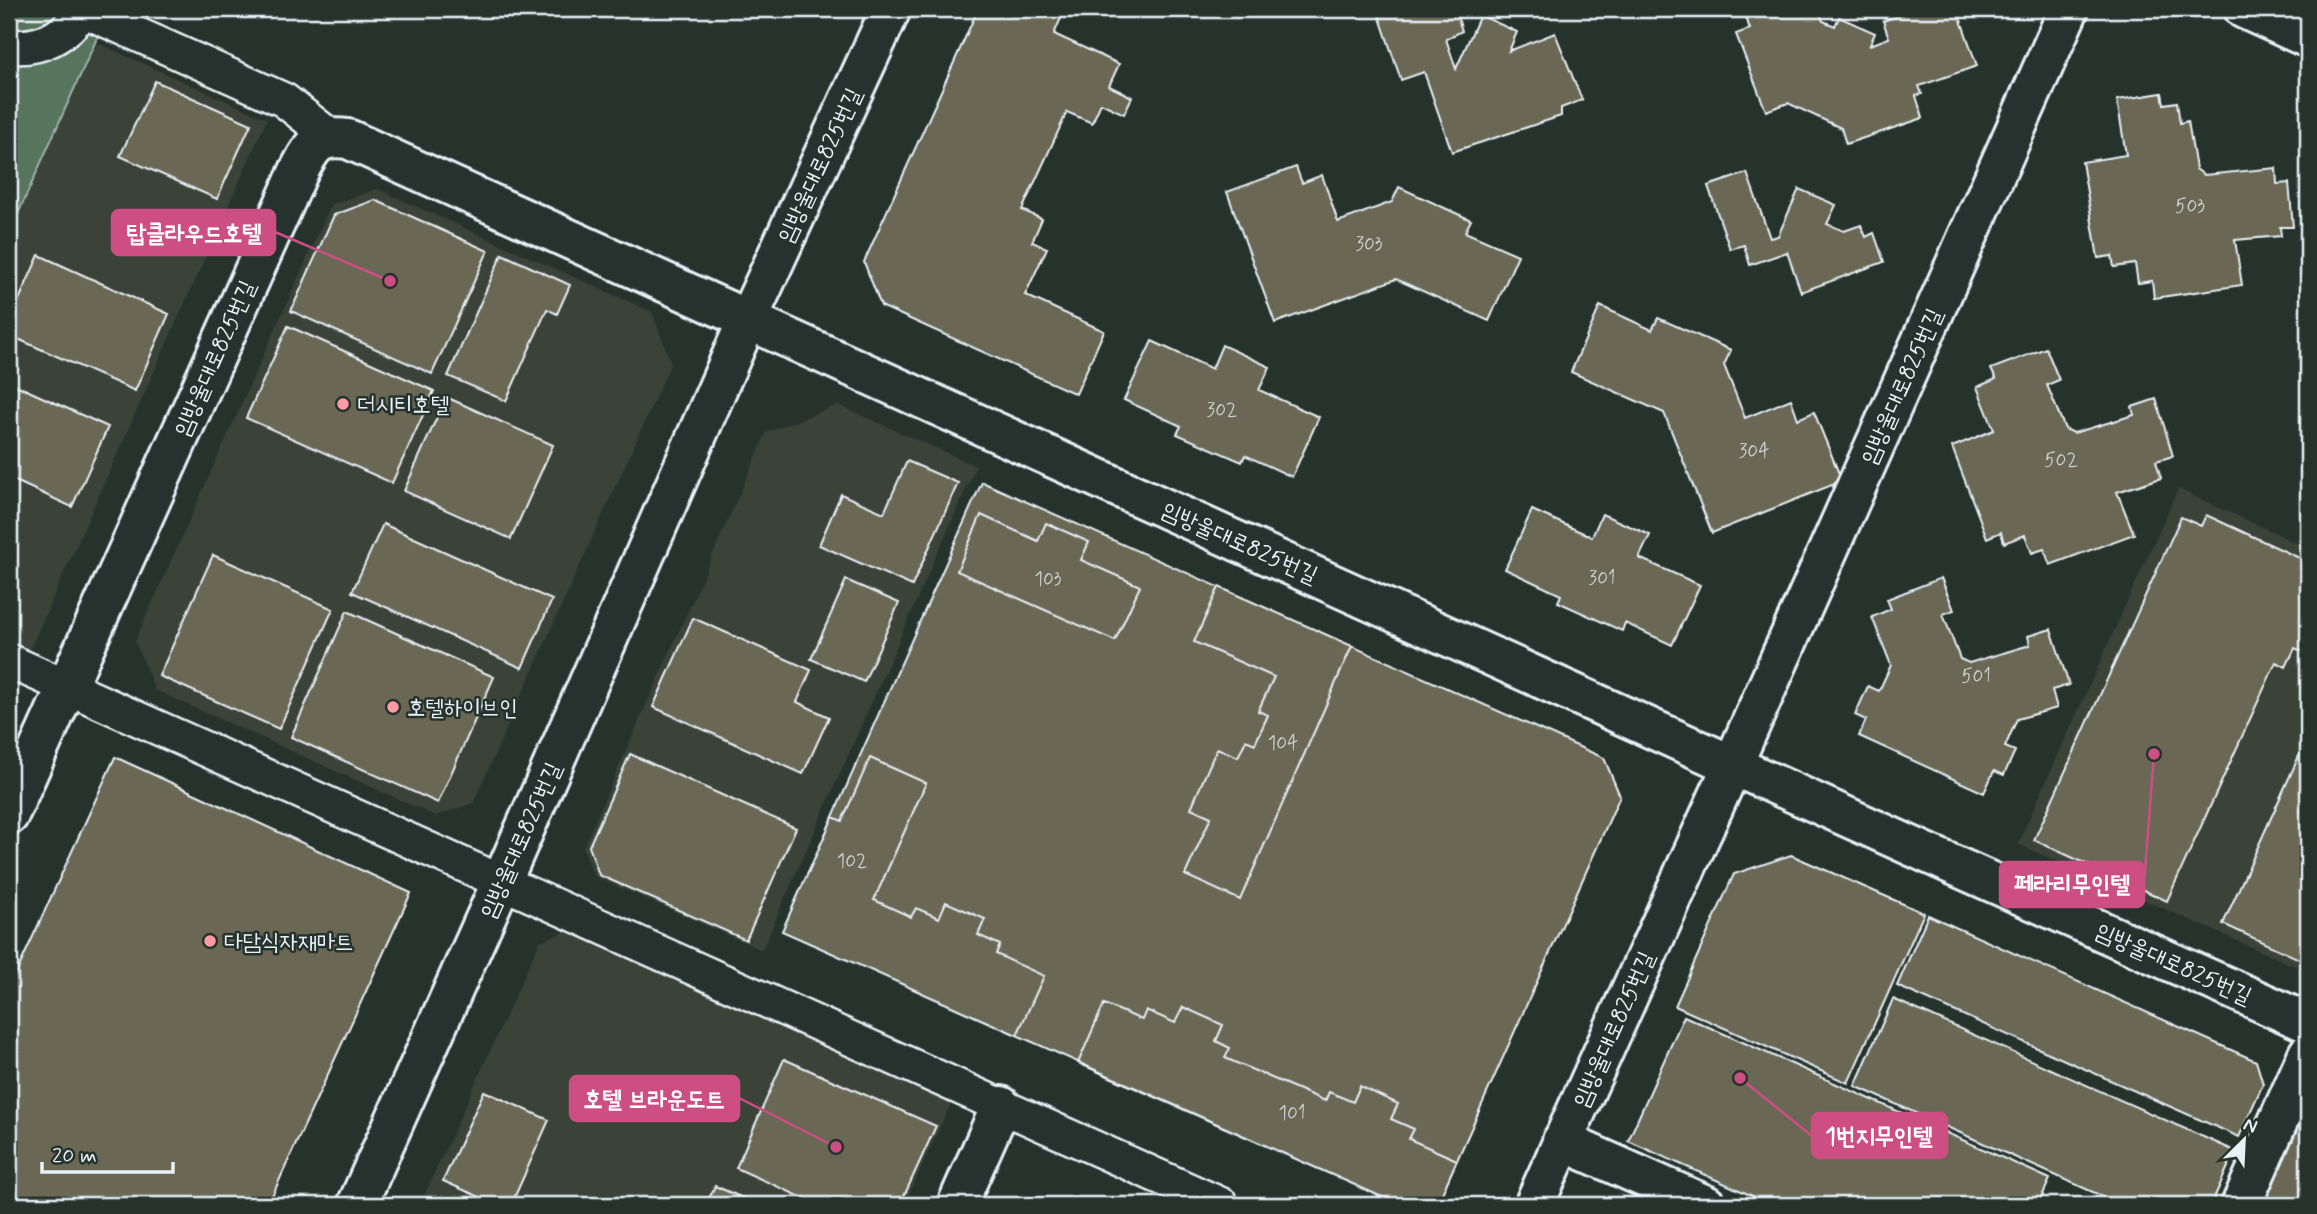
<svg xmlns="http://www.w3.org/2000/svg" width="2317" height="1214" font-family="Mynerve,'Poor Story',sans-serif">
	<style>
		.built { fill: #3b4339 }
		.green { fill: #57745c; stroke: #a0b2aa; stroke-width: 2 }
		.building { fill: #6b6754; stroke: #e8f1f8; stroke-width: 2 }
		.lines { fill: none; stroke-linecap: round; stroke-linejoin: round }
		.pedestrian-casing { stroke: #e8f1f8; stroke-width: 38 }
		.minor-casing { stroke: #e8f1f8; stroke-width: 44 }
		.tertiary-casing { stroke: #e8f1f8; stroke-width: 44 }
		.pedestrian { stroke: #26332d; stroke-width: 33 }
		.minor { stroke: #26332d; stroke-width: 38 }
		.tertiary { stroke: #26332d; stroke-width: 38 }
		.poi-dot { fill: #ff9aa2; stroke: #26332d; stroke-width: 2.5 }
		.labels { text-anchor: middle; stroke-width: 5; stroke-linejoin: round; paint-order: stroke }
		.number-label { font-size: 19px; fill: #c9cecf }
		.street-label { font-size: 23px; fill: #e8f1f8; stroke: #26332d }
		.poi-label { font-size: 23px; fill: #e8f1f8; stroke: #26332d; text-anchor: start }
		.leader { fill: none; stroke: #cc4e82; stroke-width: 2.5 }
		.callout-dot { fill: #cc4e82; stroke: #26332d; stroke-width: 2.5 }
		.callout { fill: #cc4e82; stroke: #cc4e82; stroke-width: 2.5 }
		.callout-label { font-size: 24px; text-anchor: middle; font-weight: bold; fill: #fff }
	</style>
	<rect width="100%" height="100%" fill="#26332d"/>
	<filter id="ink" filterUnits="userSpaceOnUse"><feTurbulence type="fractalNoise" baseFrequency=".0143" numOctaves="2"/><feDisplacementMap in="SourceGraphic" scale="14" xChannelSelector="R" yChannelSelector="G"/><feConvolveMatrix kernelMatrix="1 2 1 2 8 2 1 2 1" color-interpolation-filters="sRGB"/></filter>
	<g filter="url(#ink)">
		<path class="built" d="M 95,42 L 267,119 L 9,696 L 9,234 Z
			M 377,189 L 652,312 L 671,363 L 473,803 L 436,816 L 155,690 L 135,641 L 331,205 Z
			M 838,405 L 976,466 L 762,950 L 594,876 L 583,848 L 767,432 Z
			M 2178,489 L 2308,548 L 2308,972 L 2018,844 Z
			M 573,929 L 951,1103 L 904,1205 L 420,1205 L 540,941 Z
			M 1620,1193 L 1648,1205 L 1590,1205 Z"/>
		<path class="green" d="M 9,9 L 110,9 L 9,234 Z"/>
		<path class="building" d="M 978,9 L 1065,9 L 1054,34 L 1119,64 L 1109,86 L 1132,97 L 1124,114 L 1101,103 L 1092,123 L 1067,112 L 1022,210 L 1042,219 L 1032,242 L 1047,248 L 1025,295 L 1104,331 L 1076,394 L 881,306 L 864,262 Z
			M 1377,9 L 1455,9 L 1462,31 L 1446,39 L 1456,69 L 1480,15 L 1517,32 L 1509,51 L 1555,33 L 1582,100 L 1561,108 L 1561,116 L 1452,152 L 1424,72 L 1401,80 Z
			M 1753,9 L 1818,9 L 1823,21 L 1835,26 L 1839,17 L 1875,33 L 1870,45 L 1889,38 L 1883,21 L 1920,9 L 1957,9 L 1977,66 L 1919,86 L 1922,94 L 1916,96 L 1923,118 L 1846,144 L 1841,128 L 1788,103 L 1766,111 L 1736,34 L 1750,29 L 1744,13 Z
			M 155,81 L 251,124 L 217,199 L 120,156 Z
			M 2162,93 L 2164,104 L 2177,102 L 2180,123 L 2188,121 L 2196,169 L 2204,175 L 2276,168 L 2277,184 L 2289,183 L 2293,227 L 2280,227 L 2281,236 L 2235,240 L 2242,285 L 2154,298 L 2152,281 L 2138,283 L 2135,264 L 2114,267 L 2112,256 L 2098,258 L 2082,162 L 2126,155 L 2117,100 Z
			M 1296,167 L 1302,183 L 1322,175 L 1338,222 L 1392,202 L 1399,187 L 1471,220 L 1465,232 L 1518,255 L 1489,321 L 1396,279 L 1275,323 L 1227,192 Z
			M 1747,173 L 1770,238 L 1778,236 L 1799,189 L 1836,205 L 1827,224 L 1844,231 L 1861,225 L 1866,237 L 1874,233 L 1884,262 L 1801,292 L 1787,252 L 1750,265 L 1744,245 L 1730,249 L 1708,186 Z
			M 375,200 L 488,251 L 432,374 L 291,311 L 334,215 Z
			M 502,254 L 570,285 L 557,314 L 547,309 L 506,401 L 448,376 Z
			M 39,255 L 169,314 L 135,391 L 9,335 L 9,322 Z
			M 1600,306 L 1652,330 L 1658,318 L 1731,350 L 1724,365 L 1745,418 L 1791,399 L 1798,419 L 1814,412 L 1842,481 L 1712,533 L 1664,413 L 1571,372 Z
			M 288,326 L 434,391 L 392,483 L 246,418 Z
			M 1152,341 L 1212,369 L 1222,345 L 1270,367 L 1259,390 L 1319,417 L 1292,477 L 1245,455 L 1242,462 L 1177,434 L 1181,426 L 1124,400 Z
			M 2046,348 L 2059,380 L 2047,385 L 2065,429 L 2074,433 L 2134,415 L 2132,407 L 2156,399 L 2173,456 L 2156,461 L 2161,478 L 2117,492 L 2134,534 L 2050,565 L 2044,549 L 2032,553 L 2025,535 L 2004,543 L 2001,532 L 1987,538 L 1952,447 L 1994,430 L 1977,387 L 1996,379 L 1991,369 Z
			M 9,382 L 108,427 L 72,507 L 9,478 Z
			M 446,397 L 553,445 L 511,539 L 404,491 Z
			M 907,461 L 958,483 L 912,586 L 819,545 L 841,494 L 884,513 Z
			M 982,482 L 1604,758 L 1620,796 L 1437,1205 L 1400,1205 L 782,931 Z
			M 1532,510 L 1592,537 L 1602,514 L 1650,535 L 1639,558 L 1700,585 L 1672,645 L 1625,623 L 1622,631 L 1558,602 L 1561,595 L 1505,569 Z
			M 981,515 L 1038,541 L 1046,523 L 1089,542 L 1081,560 L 1140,586 L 1115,641 L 957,571 Z
			M 2206,515 L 2308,562 L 2308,654 L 2295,648 L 2286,667 L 2276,662 L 2167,901 L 2034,840 L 2181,517 L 2201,526 Z
			M 383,524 L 552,600 L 522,668 L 352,592 Z
			M 213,555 L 333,609 L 279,729 L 159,676 Z
			M 1941,578 L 1954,610 L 1943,614 L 1960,659 L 1969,663 L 2030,645 L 2028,636 L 2051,629 L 2069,685 L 2052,690 L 2057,708 L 2017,719 L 2005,747 L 2015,751 L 2004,775 L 1994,771 L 1984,793 L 1859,736 L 1866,720 L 1855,715 L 1868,686 L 1879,691 L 1891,665 L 1872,617 L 1891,609 L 1887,599 Z
			M 846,580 L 899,603 L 864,682 L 811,659 Z
			M 1219,587 L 1352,646 L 1240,900 L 1185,875 L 1211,817 L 1191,808 L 1217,748 L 1238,757 L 1246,740 L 1255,744 L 1268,715 L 1258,711 L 1274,677 L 1194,642 Z
			M 347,611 L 494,677 L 438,803 L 291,737 Z
			M 693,618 L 811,670 L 797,702 L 829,717 L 803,774 L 653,707 Z
			M 2308,736 L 2308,963 L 2223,924 Z
			M 630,754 L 796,828 L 746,940 L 599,875 L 589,846 Z
			M 115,757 L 411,893 L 268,1205 L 9,1205 L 9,989 Z
			M 870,758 L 926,783 L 874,900 L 911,917 L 916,908 L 939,918 L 946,902 L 985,919 L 978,935 L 1000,945 L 996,954 L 1044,976 L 1017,1035 L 782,931 L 833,817 L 842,821 Z
			M 1791,855 L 1924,913 L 1848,1083 L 1675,1006 L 1734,874 Z
			M 1928,915 L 2256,1061 L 2263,1084 L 2239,1137 L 1897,986 Z
			M 1893,999 L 2235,1151 L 2211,1205 L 2122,1205 L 1855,1086 Z
			M 1104,1004 L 1142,1020 L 1146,1010 L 1175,1023 L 1183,1007 L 1223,1025 L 1216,1041 L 1230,1048 L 1225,1058 L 1325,1101 L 1329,1092 L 1353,1102 L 1360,1086 L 1398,1104 L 1391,1119 L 1414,1129 L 1409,1139 L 1457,1160 L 1437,1205 L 1400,1205 L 1078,1063 Z
			M 1684,1016 L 2050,1179 L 2038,1205 L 1773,1205 L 1628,1141 Z
			M 784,1059 L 936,1126 L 900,1205 L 819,1205 L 736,1168 Z
			M 484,1091 L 549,1120 L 511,1205 L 498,1205 L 443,1181 Z
			M 2308,1100 L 2308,1205 L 2261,1205 Z
			M 715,1186 L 759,1205 L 706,1205 Z"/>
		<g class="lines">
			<g class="pedestrian-casing">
				<path id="pedestrian" d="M 83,10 L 284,100 L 331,137
					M 9,46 C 41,50 67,35 84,9
					M 9,661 L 1222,1205"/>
			</g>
			<g class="minor-casing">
				<path id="minor" d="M 9,815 L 299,171 C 312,146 318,135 348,139 L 1951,864 L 2308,1023
					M 1562,1141 L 1706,1205
					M 957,1205 L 1001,1106
					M 1534,1205 L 1733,764 L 2069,9
					M 2241,1205 L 2308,1054"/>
			</g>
			<g class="tertiary-casing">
				<path id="tertiary" d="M 2244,9 L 2308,38
					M 357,1205 L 502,881 L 747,321 L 891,9"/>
			</g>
			<use href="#pedestrian" class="pedestrian"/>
			<use href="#minor" class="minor"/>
			<use href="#tertiary" class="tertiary"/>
		</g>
	</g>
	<g class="poi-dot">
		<circle cx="343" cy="404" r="7"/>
		<circle cx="393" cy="707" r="7"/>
		<circle cx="210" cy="941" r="7"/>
	</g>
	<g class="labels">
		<g class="number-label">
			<text x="2190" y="212">503</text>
			<text x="1369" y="250">303</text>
			<text x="1222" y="416">302</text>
			<text x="1754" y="457">304</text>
			<text x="2061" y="466">502</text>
			<text x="1602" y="584">301</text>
			<text x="1048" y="585">103</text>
			<text x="1976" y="682">501</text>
			<text x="1283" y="749">104</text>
			<text x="852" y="867">102</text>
			<text x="1292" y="1119">101</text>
		</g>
		<g class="street-label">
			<text transform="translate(819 165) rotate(-65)" y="8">임방울대로825번길</text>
			<text transform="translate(214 358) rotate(-66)" y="8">임방울대로825번길</text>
			<text transform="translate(1901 386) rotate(-66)" y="8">임방울대로825번길</text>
			<text transform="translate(1240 542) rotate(24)" y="8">임방울대로825번길</text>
			<text transform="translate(520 840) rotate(-66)" y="8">임방울대로825번길</text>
			<text transform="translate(2174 963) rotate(24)" y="8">임방울대로825번길</text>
			<text transform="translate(1613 1029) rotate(-66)" y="8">임방울대로825번길</text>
		</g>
		<g class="poi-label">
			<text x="357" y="412">더시티호텔</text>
			<text x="407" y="715">호텔하이브인</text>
			<text x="224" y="949">다담식자재마트</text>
		</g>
	</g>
	<path class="leader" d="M390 281L275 232M2154 754L2144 884M836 1147L739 1098M1740 1078L1812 1136"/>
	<g class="callout-dot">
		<circle cx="390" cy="281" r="7"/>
		<circle cx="2154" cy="754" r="7"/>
		<circle cx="836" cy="1147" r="7"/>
		<circle cx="1740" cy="1078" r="7"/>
	</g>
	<g class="callout">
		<rect x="112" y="210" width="163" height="45" rx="7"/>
		<rect x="2000" y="862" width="144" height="45" rx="7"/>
		<rect x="570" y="1076" width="169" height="45" rx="7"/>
		<rect x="1812" y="1113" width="135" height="45" rx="7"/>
	</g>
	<g class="callout-label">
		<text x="194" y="241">탑클라우드호텔</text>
		<text x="2072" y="892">페라리무인텔</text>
		<text x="654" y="1107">호텔 브라운도트</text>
		<text x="1879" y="1144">1번지무인텔</text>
	</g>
	<rect width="2317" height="1214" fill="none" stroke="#26332d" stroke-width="35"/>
	<rect x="18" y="18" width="2282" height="1179" fill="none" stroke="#e8f1f8" stroke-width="2.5" filter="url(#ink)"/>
	<g transform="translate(2244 1140) rotate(24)" stroke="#26332d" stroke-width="5" paint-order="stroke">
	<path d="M0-5L12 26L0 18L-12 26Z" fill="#e8f1f8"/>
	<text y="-10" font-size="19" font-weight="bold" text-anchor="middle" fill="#e8f1f8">N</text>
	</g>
	<path d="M42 1162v10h131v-10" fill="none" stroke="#e8f1f8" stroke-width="3.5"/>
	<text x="52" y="1162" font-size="21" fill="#e8f1f8" stroke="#26332d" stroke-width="5" paint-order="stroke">20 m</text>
</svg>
